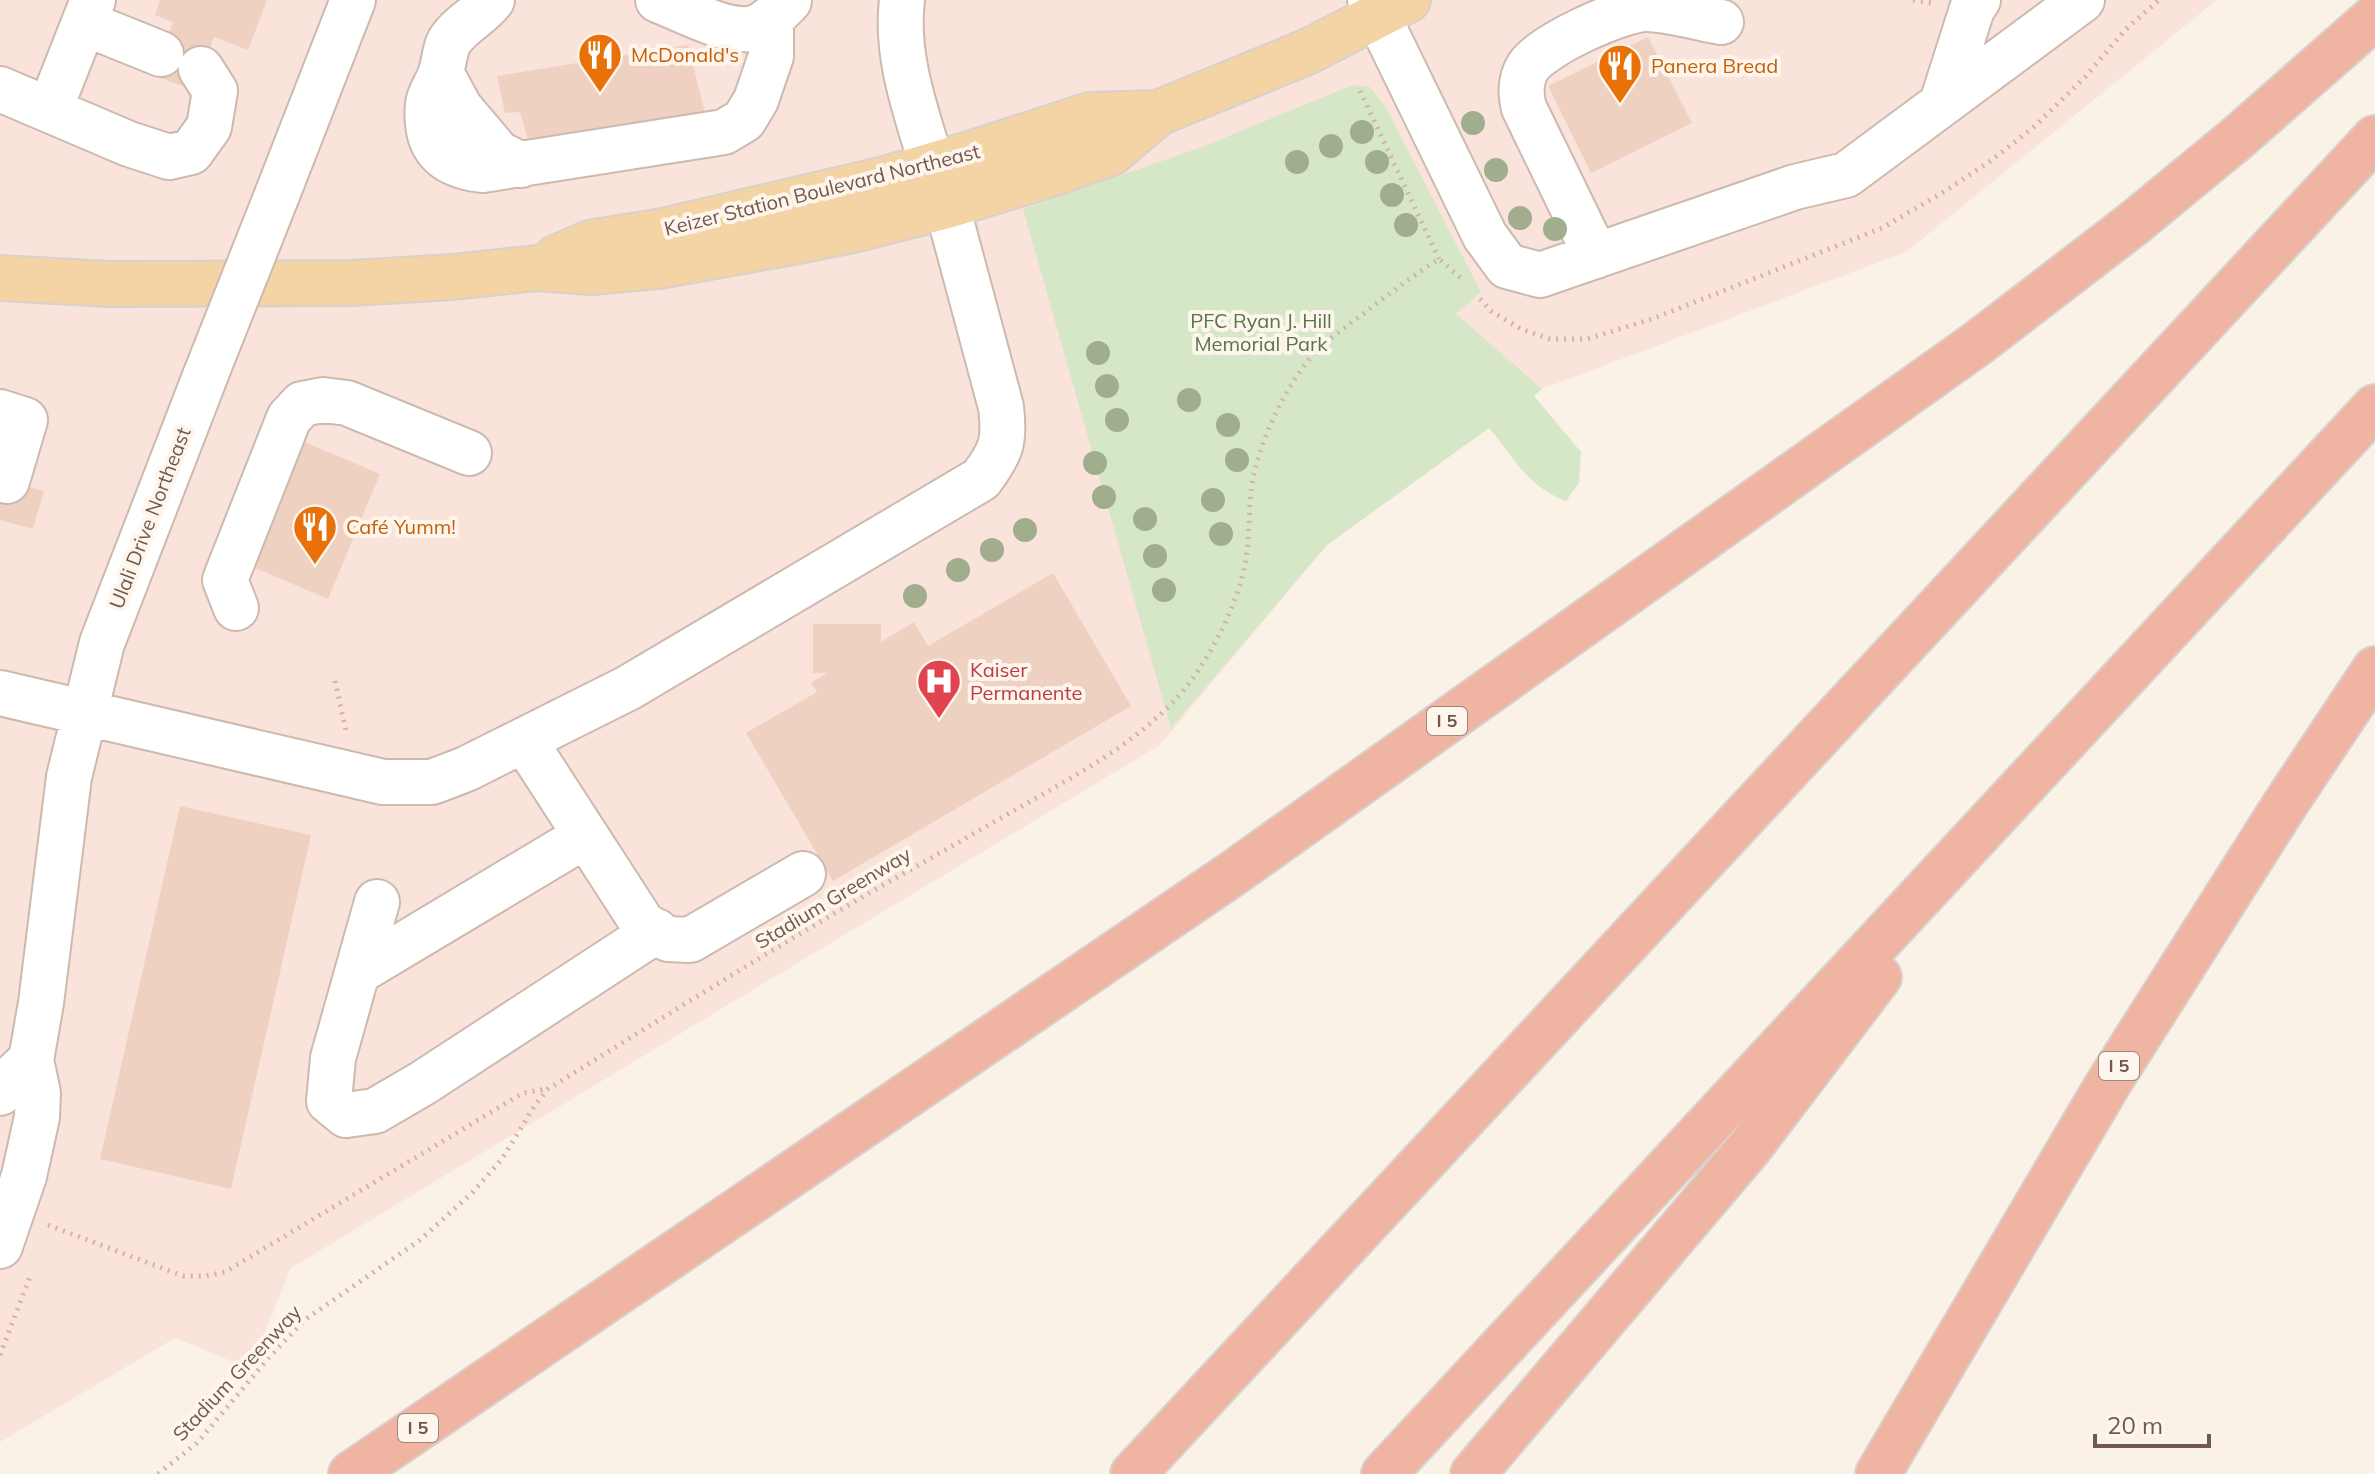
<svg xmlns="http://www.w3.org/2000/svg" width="2375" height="1474" font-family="Mulish,sans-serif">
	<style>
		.commercial { fill: #fae3db }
		.green { fill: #d5e7c6 }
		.building { fill: #eed1c0 }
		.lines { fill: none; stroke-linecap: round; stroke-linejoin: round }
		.minor-casing { stroke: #ccbaae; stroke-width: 48 }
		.major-casing { stroke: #d8d1cd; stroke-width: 48 }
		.highway-casing { stroke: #d8d1cd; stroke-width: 48 }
		.path { stroke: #d3b4a4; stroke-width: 5; stroke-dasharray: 2 6; stroke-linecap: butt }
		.minor { stroke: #fff; stroke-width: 44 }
		.major { stroke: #f4d4a4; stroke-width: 44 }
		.highway { stroke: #f0b4a2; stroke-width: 44 }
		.minor-bridge-casing { stroke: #ccbaae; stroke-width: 48; stroke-linecap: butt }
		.minor-bridge { stroke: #fff; stroke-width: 44 }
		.tree { fill: #a0ae8e }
		.labels { text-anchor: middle; stroke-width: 8; stroke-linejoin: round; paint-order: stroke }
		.shield { fill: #fef6ed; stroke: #9c887d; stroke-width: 2 }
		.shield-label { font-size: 18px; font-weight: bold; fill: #72594d }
		.food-label { font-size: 20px; fill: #c56008; stroke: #fef6ed; text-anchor: start }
		.street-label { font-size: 20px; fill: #72594d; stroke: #fef6ed }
		.park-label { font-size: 20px; fill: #567746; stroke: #fef6ed }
		.health-label { font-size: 20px; fill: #be3a42; stroke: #fef6ed; text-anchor: start }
	</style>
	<rect width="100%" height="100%" fill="#fbf2e7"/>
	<path class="commercial" d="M 0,0 L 2217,0 L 1906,252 L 1542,389 L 1327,545 L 1160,745 L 291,1268 L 250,1369 L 175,1338 L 0,1442 Z"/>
	<path class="green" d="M 1353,85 L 1370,87 L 1385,106 L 1481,292 L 1456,314 L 1542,389 L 1534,396 L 1581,452 L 1579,483 L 1566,501 C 1525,485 1515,458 1489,428 L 1327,545 L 1171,728 L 1023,209 L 1202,147 Z"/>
	<path class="building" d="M 160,0 L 267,0 L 248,50 L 214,37 L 193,90 L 153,75 L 173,22 L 155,15 Z
		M 1648,37 L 1692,123 L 1591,173 L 1548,86 Z
		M 688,45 L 707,121 L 530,147 L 520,112 L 505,113 L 497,76 Z
		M 293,437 L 380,474 L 328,599 L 241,562 Z
		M 0,479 L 44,491 L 33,529 L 0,520 Z
		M 1053,573 L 1131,706 L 833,881 L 746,733 L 817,692 L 811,683 L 827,673 L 813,673 L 813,624 L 881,624 L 881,642 L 914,622 L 928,646 Z
		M 180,806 L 311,835 L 231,1189 L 100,1159 Z"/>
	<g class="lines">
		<g class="minor-casing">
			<path id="minor" d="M 492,0 C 480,16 456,27 448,44 C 444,54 444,65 440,75 C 437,84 429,94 428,104 C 424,146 442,166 483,170 L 724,132 L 744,120 L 756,100 L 771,56 L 771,19
				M 658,0 C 684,10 721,31 748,29 C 764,28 778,12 789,1
				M 902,0 C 895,56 916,112 932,165
				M 1370,0 L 1485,236 L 1507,266 L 1540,275 L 1795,187 L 1846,175 L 2082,0
				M 84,23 L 161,54
				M 441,73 L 460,108 L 498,153 L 521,165
				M 0,89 L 129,144 L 169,157 L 191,152 L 209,127 L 215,91 L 201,69
				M 1942,103 L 1972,9 L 1978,0
				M 50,109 L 93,0
				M 277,195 L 353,0
				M 1596,256 L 1524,108 C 1520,93 1520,80 1528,67 C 1542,45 1623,8 1648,9 C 1672,10 1698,18 1721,22
				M 0,412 L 25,420 L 7,481
				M 236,608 L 225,580 L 289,418 L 302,404 L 323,400 L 347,403 L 469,453
				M 0,693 L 383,782 L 432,782 L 466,769 L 628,688 L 981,479 C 1002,451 1005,441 1001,407 L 947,206
				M 524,740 L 643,924 L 668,939 L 690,940 L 803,874
				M 377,902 L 333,1058 L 329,1101 L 346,1115 L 375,1111 L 423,1083 L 656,931
				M 358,972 L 585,836
				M 0,1093 L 1,1088 L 31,1060
				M 0,1246 L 24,1176 L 37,1117 L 38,1093 L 31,1060 L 41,1003 L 69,777 L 102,643 L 206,374"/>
		</g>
		<g class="major-casing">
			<path id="major" d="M 556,258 L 590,243 L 663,231 L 885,179 L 963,156 L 1090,115 L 1158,113
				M 0,278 L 109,284 L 351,283 L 453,277 L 536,268 L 591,272 L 658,266 L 787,243 L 853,230 L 947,206 L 1048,175 L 1111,153 L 1158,113 L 1309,51 L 1408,0"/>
		</g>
		<g class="highway-casing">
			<path id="highway" d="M 351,1474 L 1232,874 L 1978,343 L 2133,224 L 2235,140 L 2375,17
				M 1133,1474 L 2375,138
				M 1384,1474 L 2375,407
				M 1473,1474 L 1750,1147 L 1879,977
				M 1878,1474 L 2108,1084 L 2284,806 L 2375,669"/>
		</g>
		<path class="path" d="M 1913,0 L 1932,3
			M 1360,91 L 1439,259
			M 1480,299 L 1491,311 L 1521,329 L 1550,339 L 1587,339 L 1652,319 L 1882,228 L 1942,193 L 1992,160 L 2035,126 L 2085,77 L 2126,29 L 2159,0
			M 335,681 L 346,731
			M 48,1225 L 183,1276 L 205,1276 L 225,1272 L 523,1093 L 546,1089
			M 0,1355 L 31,1274
			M 158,1474 L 197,1443 L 271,1355 L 306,1319 L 420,1240 L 473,1192 L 502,1159 L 535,1105 L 548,1089 C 664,1017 781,943 899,876 C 944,851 988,825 1033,800 C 1083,771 1134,743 1174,701 C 1206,668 1239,604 1246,559 C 1251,530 1247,500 1255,470 C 1264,431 1289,381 1316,351 C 1326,341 1340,332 1351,323 C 1380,301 1408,279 1439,259 L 1463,280"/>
		<use href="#minor" class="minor"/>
		<use href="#major" class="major"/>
		<use href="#highway" class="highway"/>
		<g class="minor-bridge-casing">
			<path id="minor-bridge" d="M 206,374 L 277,195"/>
		</g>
		<use href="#minor-bridge" class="minor-bridge"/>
	</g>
	<g class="tree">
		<circle cx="1473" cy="123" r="12"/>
		<circle cx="1362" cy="132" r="12"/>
		<circle cx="1331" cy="146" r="12"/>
		<circle cx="1297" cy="162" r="12"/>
		<circle cx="1377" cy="162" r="12"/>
		<circle cx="1496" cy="170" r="12"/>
		<circle cx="1392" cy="195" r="12"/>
		<circle cx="1520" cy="218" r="12"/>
		<circle cx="1406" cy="225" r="12"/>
		<circle cx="1555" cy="229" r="12"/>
		<circle cx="1098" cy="353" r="12"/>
		<circle cx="1107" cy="386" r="12"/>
		<circle cx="1189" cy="400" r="12"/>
		<circle cx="1117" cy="420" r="12"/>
		<circle cx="1228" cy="425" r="12"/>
		<circle cx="1237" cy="460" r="12"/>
		<circle cx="1095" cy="463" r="12"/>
		<circle cx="1104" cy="497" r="12"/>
		<circle cx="1213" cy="500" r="12"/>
		<circle cx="1145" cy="519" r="12"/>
		<circle cx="1025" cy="530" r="12"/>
		<circle cx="1221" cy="534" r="12"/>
		<circle cx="992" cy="550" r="12"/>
		<circle cx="1155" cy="556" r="12"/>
		<circle cx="958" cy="570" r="12"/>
		<circle cx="1164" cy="590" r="12"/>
		<circle cx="915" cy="596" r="12"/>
	</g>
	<defs>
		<g id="restaurant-pin" transform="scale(2.3)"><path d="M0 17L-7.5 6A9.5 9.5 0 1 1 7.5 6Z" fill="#e8710a" stroke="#fef6ed"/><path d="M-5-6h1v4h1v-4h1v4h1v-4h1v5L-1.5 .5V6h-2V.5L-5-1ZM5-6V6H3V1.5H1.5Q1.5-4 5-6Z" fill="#fff"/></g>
		<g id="hospital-pin" transform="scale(2.3)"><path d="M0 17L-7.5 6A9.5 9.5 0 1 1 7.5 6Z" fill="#e0444e" stroke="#fef6ed"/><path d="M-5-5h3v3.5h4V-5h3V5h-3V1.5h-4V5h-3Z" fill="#fff"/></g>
	</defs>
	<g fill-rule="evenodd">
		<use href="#restaurant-pin" x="600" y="55"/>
		<use href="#restaurant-pin" x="1620" y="66"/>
		<use href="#restaurant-pin" x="315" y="527"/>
		<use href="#hospital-pin" x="939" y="681"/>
	</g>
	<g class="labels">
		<g class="shield">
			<rect x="1427" y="707" width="40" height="28" rx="6"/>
			<rect x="2099" y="1052" width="40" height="28" rx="6"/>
			<rect x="398" y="1414" width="40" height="28" rx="6"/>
		</g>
		<g class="shield-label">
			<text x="1447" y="727">I 5</text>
			<text x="2119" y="1072">I 5</text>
			<text x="418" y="1434">I 5</text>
		</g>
		<g class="food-label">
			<text x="631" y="62">McDonald's</text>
			<text x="1651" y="73">Panera Bread</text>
			<text x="346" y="534">Café Yumm!</text>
		</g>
		<g class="street-label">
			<text transform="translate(822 190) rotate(-14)" y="7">Keizer Station Boulevard Northeast</text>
			<text transform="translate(150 518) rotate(-69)" y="7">Ulali Drive Northeast</text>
			<text transform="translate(833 898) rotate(-31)" y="7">Stadium Greenway</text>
			<text transform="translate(237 1373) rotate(-47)" y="7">Stadium Greenway</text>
		</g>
		<g class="park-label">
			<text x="1261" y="328">PFC Ryan J. Hill<tspan x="1261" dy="23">Memorial Park</tspan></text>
		</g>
		<g class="health-label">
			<text x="970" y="677">Kaiser<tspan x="970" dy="23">Permanente</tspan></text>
		</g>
	</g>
	<path d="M2095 1434v12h114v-12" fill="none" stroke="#72594d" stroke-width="4"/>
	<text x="2107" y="1434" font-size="24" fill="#72594d" stroke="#fef6ed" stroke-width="6" paint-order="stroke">20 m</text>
</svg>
